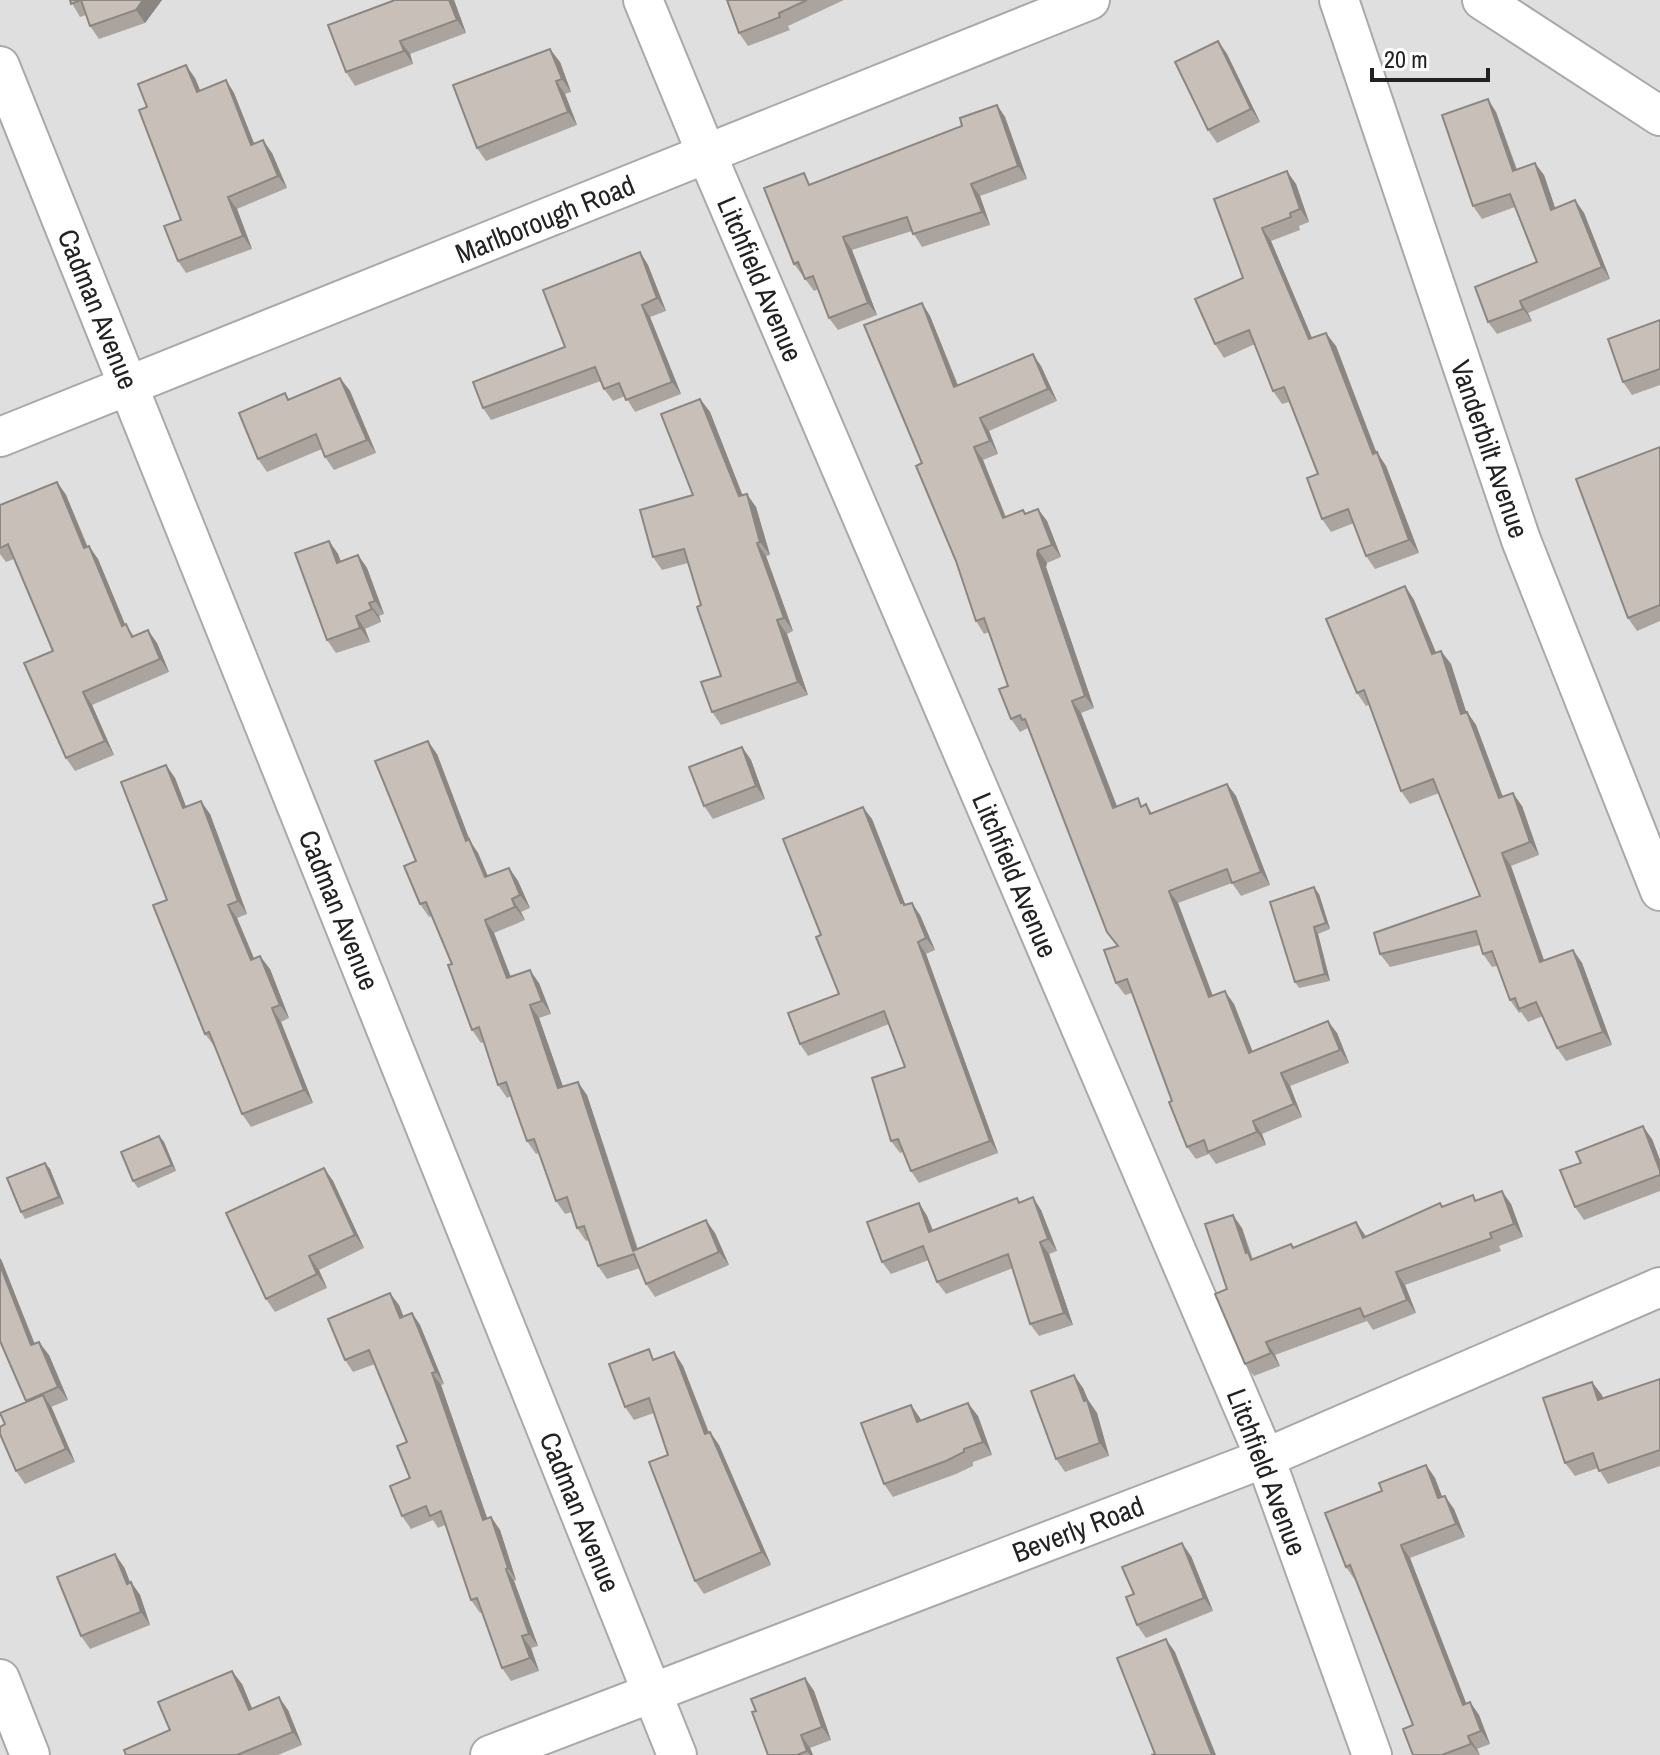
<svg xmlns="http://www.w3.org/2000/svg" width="1660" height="1755" font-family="'Archivo Narrow',sans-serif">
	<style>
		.residential { fill: #e0dfdf }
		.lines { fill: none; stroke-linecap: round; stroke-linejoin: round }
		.street-casing { stroke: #a9a9a9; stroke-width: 42 }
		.street { stroke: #fff; stroke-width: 38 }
		.wall { fill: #aba49e }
		.shaded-wall { fill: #8b8681 }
		.building { fill: #c7bfb8; stroke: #8b8681; stroke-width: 2 }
		.labels { text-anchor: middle; stroke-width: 7; stroke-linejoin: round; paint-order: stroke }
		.street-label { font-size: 28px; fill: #222; stroke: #fff }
	</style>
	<rect width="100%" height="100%" fill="#f2efe9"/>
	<path class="residential" d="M 0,0 L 1660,0 L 1660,1755 L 0,1755 Z"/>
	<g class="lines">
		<g class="street-casing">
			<path id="street" d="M 643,0 L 707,155 L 1265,1458 L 1372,1755
				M 1339,0 L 1521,540 L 1660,891
				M 1482,0 L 1660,116
				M 0,66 L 677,1755
				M 0,437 L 1090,0
				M 0,1679 L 30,1755
				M 490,1755 L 1265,1458 L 1660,1287"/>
		</g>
		<use href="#street" class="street"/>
	</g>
	<path class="wall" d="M 70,0 L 162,0 L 145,23 L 99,39 L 90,26 L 86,15 L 80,17 Z
		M 395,0 L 454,0 L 466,33 L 410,54 L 413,64 L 355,86 L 346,72 Z
		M 727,0 L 844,0 L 788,26 L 790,30 L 748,46 L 739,33 Z
		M 1218,41 L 1227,54 L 1260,122 L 1217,143 L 1208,130 Z
		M 560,62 L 571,92 L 565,94 L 577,125 L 486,161 L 477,148 Z
		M 195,78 L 200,91 L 226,80 L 234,93 L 254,144 L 272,153 L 287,188 L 237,209 L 252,249 L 186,273 L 178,261 L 181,220 L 147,107 Z
		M 997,105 L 1005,117 L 1027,179 L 980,196 L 990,225 L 922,247 L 912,231 L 852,250 L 877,315 L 838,330 L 829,318 L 818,289 L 814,291 L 794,264 L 812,184 L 962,126 Z
		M 1496,112 L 1517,169 L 1544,175 L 1555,209 L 1575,200 L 1584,213 L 1610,279 L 1528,313 L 1532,321 L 1497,334 L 1488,322 L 1537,262 L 1515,207 L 1482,219 L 1473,206 Z
		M 1296,184 L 1309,222 L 1299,226 L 1300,230 L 1271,241 L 1312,338 L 1336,346 L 1376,453 L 1386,466 L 1419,553 L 1375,569 L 1366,556 L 1354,523 L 1331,532 L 1322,519 L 1318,474 L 1289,402 L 1282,404 L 1273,391 L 1255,344 L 1224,358 L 1215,344 L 1243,278 L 1214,199 Z
		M 640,252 L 648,265 L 666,311 L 650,317 L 681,394 L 635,412 L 625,396 L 613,401 L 604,389 L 601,381 L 491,420 L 483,408 L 565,347 Z
		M 922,303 L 930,316 L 958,385 L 1041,366 L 1057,401 L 989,431 L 998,454 L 983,460 L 1006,517 L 1025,514 L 1038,509 L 1047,521 L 1061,557 L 1047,563 L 1046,567 L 1094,708 L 1081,713 L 1117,806 L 1143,806 L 1146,804 L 1152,813 L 1227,784 L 1236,796 L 1270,885 L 1241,896 L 1232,883 L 1178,903 L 1213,996 L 1234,1004 L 1252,1051 L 1337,1033 L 1349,1063 L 1290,1086 L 1302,1117 L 1262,1134 L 1266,1145 L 1216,1164 L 1209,1154 L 1196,1159 L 1187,1147 L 1172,1101 L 1132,993 L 1125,995 L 1116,983 L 1117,946 L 1028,728 L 1020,732 L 1011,719 L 1008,686 L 989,632 L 984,634 L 976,621 L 922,463 Z
		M 1660,320 L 1660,385 L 1632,395 L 1623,382 Z
		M 340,378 L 350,391 L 376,453 L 334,470 L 325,457 L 322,449 L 267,472 L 258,459 L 285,393 L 289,400 Z
		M 700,399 L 710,412 L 742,495 L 756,507 L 770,555 L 766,556 L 793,631 L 787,634 L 808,695 L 721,725 L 712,712 L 721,676 L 688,563 L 662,570 L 653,557 L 693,495 Z
		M 1660,447 L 1660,621 L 1637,631 L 1628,618 Z
		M 57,482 L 66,495 L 88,547 L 98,559 L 125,624 L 134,636 L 157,643 L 169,672 L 92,705 L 114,755 L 75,771 L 66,758 L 53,651 L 14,559 L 6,562 L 0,554 L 0,505 Z
		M 329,541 L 338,554 L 341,562 L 358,555 L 367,568 L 384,614 L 379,616 L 381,622 L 365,629 L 370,642 L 336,653 L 327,640 Z
		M 1405,586 L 1414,600 L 1436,653 L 1441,651 L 1451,664 L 1466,712 L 1467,712 L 1476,725 L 1503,797 L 1522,806 L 1539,855 L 1511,866 L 1544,960 L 1573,950 L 1582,963 L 1612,1045 L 1566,1061 L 1557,1048 L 1543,1016 L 1528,1022 L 1521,1012 L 1519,1013 L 1510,1000 L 1497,966 L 1492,967 L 1483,954 L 1480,945 L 1390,967 L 1380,954 L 1480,896 L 1439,793 L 1410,804 L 1401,791 L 1369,705 L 1366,706 L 1357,693 Z
		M 742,747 L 751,760 L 765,799 L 713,819 L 704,806 Z
		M 437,754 L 470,841 L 478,853 L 488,876 L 509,868 L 518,881 L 530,908 L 521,912 L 525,920 L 494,933 L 511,977 L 539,983 L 551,1014 L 539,1018 L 563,1087 L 587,1095 L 638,1249 L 715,1233 L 729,1265 L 655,1297 L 646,1284 L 640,1268 L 607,1279 L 598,1266 L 589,1240 L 586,1241 L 577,1228 L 572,1212 L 565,1214 L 556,1201 L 539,1153 L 536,1154 L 527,1141 L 511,1096 L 507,1098 L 498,1085 L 484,1042 L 481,1043 L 472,1030 L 452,964 L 432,916 L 429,917 L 420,904 Z
		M 166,765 L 175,778 L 186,807 L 210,814 L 247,914 L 237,918 L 254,958 L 270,969 L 289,1018 L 281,1022 L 313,1103 L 251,1127 L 242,1114 L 215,1047 L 205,1034 L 167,900 Z
		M 872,819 L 905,904 L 920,915 L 935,950 L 926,954 L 998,1153 L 919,1183 L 911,1171 L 903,1152 L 900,1153 L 891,1141 L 905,1067 L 889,1024 L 808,1056 L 800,1044 L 839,994 L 821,935 Z
		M 1319,894 L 1330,929 L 1318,934 L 1330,981 L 1299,988 L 1295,982 Z
		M 159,1136 L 164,1142 L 176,1171 L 138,1188 L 133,1181 Z
		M 1652,1139 L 1660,1160 L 1660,1191 L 1584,1220 L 1575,1207 Z
		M 45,1163 L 50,1169 L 64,1204 L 25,1219 L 21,1212 Z
		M 324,1168 L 333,1181 L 364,1248 L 319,1270 L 327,1288 L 275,1312 L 266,1299 Z
		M 1017,1198 L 1020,1203 L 1041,1210 L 1057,1251 L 1049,1254 L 1073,1325 L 1039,1336 L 1030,1324 L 1013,1268 L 946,1294 L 937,1282 L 929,1260 L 891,1274 L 882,1262 L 919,1203 L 927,1216 L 933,1230 Z
		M 1476,1200 L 1511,1204 L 1523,1237 L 1499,1246 L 1501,1251 L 1405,1285 L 1416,1313 L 1373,1330 L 1367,1321 L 1275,1355 L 1280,1366 L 1254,1376 L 1245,1364 L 1227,1289 L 1242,1228 L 1253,1259 L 1291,1244 L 1294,1248 L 1366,1236 L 1443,1207 Z
		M 0,1258 L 35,1344 L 49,1355 L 68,1400 L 51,1407 L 75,1462 L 25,1484 L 16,1471 L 5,1424 L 26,1402 L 0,1341 Z
		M 399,1305 L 403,1316 L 412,1313 L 420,1325 L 444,1384 L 441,1385 L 487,1519 L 491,1517 L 500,1530 L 516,1580 L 514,1581 L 538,1646 L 531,1648 L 539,1671 L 511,1681 L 502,1668 L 482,1612 L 480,1613 L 471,1600 L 445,1525 L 438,1528 L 433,1520 L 411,1529 L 402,1516 L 410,1478 L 407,1442 L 375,1364 L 353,1372 L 345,1360 Z
		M 674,1352 L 683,1366 L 709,1432 L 710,1432 L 719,1445 L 771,1565 L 704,1594 L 695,1581 L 668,1455 L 654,1413 L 634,1420 L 625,1407 L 656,1359 Z
		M 1660,1379 L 1660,1466 L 1608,1484 L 1598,1468 L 1575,1476 L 1565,1463 L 1592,1382 L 1603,1398 Z
		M 1083,1388 L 1088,1400 L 1097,1413 L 1109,1456 L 1065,1472 L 1056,1459 Z
		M 911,1405 L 921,1420 L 978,1416 L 992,1455 L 973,1462 L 973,1466 L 956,1474 L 893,1497 L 884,1484 Z
		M 1426,1465 L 1435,1478 L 1442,1497 L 1454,1509 L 1465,1537 L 1410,1558 L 1466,1704 L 1470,1702 L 1479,1715 L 1490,1744 L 1477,1749 L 1480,1755 L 1413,1755 L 1413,1725 L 1356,1579 L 1355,1580 L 1346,1567 L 1382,1491 Z
		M 1191,1556 L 1213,1611 L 1146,1638 L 1137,1625 L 1134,1594 Z
		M 124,1567 L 130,1583 L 131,1582 L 140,1595 L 150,1625 L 90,1649 L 81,1636 Z
		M 805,1678 L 814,1691 L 831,1740 L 810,1748 L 813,1755 L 768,1755 L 756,1711 Z
		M 242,1684 L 252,1708 L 288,1710 L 302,1745 L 278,1755 L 126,1755 L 170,1730 Z"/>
	<path class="shaded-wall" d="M 143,0 L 162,0 L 145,23 L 136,10 Z
		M 449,0 L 454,0 L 466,33 L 457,20 Z
		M 400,41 L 410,54 L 413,64 L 404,51 Z
		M 1218,41 L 1227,54 L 1260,122 L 1251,109 Z
		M 550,49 L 560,62 L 571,92 L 562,79 Z
		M 186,65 L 195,78 L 206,104 L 197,92 Z
		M 226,80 L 234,93 L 260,158 L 251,145 Z
		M 556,81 L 565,94 L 577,125 L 568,112 Z
		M 1488,99 L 1496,112 L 1521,183 L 1513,171 Z
		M 997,105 L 1005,117 L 1027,179 L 1018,166 Z
		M 263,140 L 272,153 L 287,188 L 278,176 Z
		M 1535,163 L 1544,175 L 1560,222 L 1551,210 Z
		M 1287,171 L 1296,184 L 1309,222 L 1300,209 Z
		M 971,184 L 980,196 L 990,225 L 982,212 Z
		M 228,197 L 237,209 L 252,249 L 243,236 Z
		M 1575,200 L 1584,213 L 1610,279 L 1602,267 Z
		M 1262,228 L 1271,241 L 1318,352 L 1309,339 Z
		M 843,237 L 852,250 L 877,315 L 868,303 Z
		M 640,252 L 648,265 L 666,311 L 657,298 Z
		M 1520,301 L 1528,313 L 1532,321 L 1523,309 Z
		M 922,303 L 930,316 L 963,399 L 954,387 Z
		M 642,305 L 650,317 L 681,394 L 672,382 Z
		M 1326,333 L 1336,346 L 1382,467 L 1373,454 Z
		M 1033,354 L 1041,366 L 1057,401 L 1048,389 Z
		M 340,378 L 350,391 L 376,453 L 367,440 Z
		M 700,399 L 710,412 L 748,509 L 739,496 Z
		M 980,418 L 989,431 L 998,454 L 990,441 Z
		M 974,447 L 983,460 L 1011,531 L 1003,518 Z
		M 1377,452 L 1386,466 L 1419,553 L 1409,540 Z
		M 57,482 L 66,495 L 93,561 L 84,548 Z
		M 747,494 L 756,507 L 770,555 L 760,542 Z
		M 1038,509 L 1047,521 L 1061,557 L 1052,545 Z
		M 329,541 L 338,554 L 346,576 L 337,563 Z
		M 757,543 L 766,556 L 793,631 L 784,618 Z
		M 89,546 L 98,559 L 131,639 L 122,626 Z
		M 1038,550 L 1047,563 L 1046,567 L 1094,708 L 1085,696 L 1037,555 Z
		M 358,555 L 367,568 L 384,614 L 375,601 Z
		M 1405,586 L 1414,600 L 1442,667 L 1432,654 Z
		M 369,603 L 379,616 L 381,622 L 372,609 Z
		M 356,616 L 365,629 L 370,642 L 360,628 Z
		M 777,620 L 787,634 L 808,695 L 798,682 Z
		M 148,630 L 157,643 L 169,672 L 160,659 Z
		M 1441,651 L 1451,664 L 1471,727 L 1461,714 Z
		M 83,692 L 92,705 L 114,755 L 105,741 Z
		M 1072,701 L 1081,713 L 1122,820 L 1113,808 Z
		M 1467,712 L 1476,725 L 1508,811 L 1499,798 Z
		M 428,741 L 437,754 L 470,841 L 478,853 L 494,891 L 485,877 L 466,841 Z
		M 742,747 L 751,760 L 765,799 L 756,786 Z
		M 166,765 L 175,778 L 192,822 L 183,808 Z
		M 1227,784 L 1236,796 L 1270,885 L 1261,872 Z
		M 1513,793 L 1522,806 L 1539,855 L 1530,842 Z
		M 201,801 L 210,814 L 247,914 L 238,901 Z
		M 863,807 L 872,819 L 905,904 L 912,914 L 901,903 Z
		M 1502,853 L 1511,866 L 1549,975 L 1540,962 Z
		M 509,868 L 518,881 L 530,908 L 520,895 Z
		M 1314,887 L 1319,894 L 1330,929 L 1326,923 Z
		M 1169,891 L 1178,903 L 1218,1010 L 1209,997 Z
		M 512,899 L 521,912 L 525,920 L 515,907 Z
		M 912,903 L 920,915 L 935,950 L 926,938 Z
		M 228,905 L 237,918 L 260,973 L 251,960 Z
		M 485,920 L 494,933 L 516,991 L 507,978 Z
		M 1314,927 L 1318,934 L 1330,981 L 1325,974 Z
		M 918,942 L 926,954 L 998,1153 L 990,1141 Z
		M 1573,950 L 1582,963 L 1612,1045 L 1603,1032 Z
		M 260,956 L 270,969 L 289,1018 L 280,1005 Z
		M 530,970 L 539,983 L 551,1014 L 542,1001 Z
		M 1225,991 L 1234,1004 L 1258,1065 L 1249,1053 Z
		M 530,1005 L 539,1018 L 568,1101 L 558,1088 Z
		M 272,1008 L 281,1022 L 313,1103 L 304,1090 Z
		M 1328,1021 L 1337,1033 L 1349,1063 L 1340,1050 Z
		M 1281,1073 L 1290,1086 L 1302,1117 L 1294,1104 Z
		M 578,1082 L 587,1095 L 642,1264 L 633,1251 Z
		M 1253,1121 L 1262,1134 L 1266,1145 L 1257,1132 Z
		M 1643,1126 L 1652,1139 L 1660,1160 L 1660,1171 Z
		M 159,1136 L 164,1142 L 176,1171 L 172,1165 Z
		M 45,1163 L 50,1169 L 64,1204 L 59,1197 Z
		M 324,1168 L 333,1181 L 364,1248 L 355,1235 Z
		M 1502,1191 L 1511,1204 L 1523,1237 L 1514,1224 Z
		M 1033,1197 L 1041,1210 L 1057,1251 L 1048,1239 Z
		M 919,1203 L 927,1216 L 938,1244 L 929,1232 Z
		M 1233,1215 L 1242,1228 L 1251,1257 L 1257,1265 L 1246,1253 Z
		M 706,1220 L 715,1233 L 729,1265 L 719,1252 Z
		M 1356,1222 L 1365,1235 L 1372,1251 L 1363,1238 Z
		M 1040,1242 L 1049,1254 L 1073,1325 L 1064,1313 Z
		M 309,1256 L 319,1270 L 327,1288 L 317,1274 Z
		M 0,1258 L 2,1261 L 40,1358 L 31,1345 L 0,1265 Z
		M 1396,1272 L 1405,1285 L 1416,1313 L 1407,1300 Z
		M 390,1293 L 399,1305 L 409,1330 L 400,1318 Z
		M 412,1313 L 420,1325 L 444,1384 L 436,1372 Z
		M 39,1342 L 49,1355 L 68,1400 L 58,1387 Z
		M 1266,1342 L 1275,1355 L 1280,1366 L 1271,1353 Z
		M 674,1352 L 683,1366 L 714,1447 L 705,1434 Z
		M 432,1373 L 441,1385 L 492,1532 L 483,1520 Z
		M 1074,1375 L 1083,1388 L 1088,1400 L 1097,1413 L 1109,1456 L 1100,1443 Z
		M 1592,1382 L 1602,1395 L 1608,1413 L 1598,1400 Z
		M 43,1395 L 52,1408 L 75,1462 L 66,1449 Z
		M 968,1403 L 978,1416 L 992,1455 L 983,1442 Z
		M 911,1405 L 920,1418 L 926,1435 L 917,1422 Z
		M 710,1432 L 719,1445 L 771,1565 L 762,1552 Z
		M 1426,1465 L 1435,1478 L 1448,1512 L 1438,1498 Z
		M 1445,1496 L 1454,1509 L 1465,1537 L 1456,1524 Z
		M 491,1517 L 500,1530 L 516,1580 L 508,1568 Z
		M 1182,1543 L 1191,1556 L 1213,1611 L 1204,1598 Z
		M 1401,1545 L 1410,1558 L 1472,1718 L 1463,1705 Z
		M 115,1554 L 124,1567 L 136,1597 L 127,1584 Z
		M 506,1569 L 514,1581 L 538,1646 L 529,1634 Z
		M 131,1582 L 140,1595 L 150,1625 L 141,1612 Z
		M 522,1636 L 531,1648 L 539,1671 L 530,1658 Z
		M 1166,1639 L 1175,1652 L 1216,1755 L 1212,1755 Z
		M 232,1671 L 242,1684 L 258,1723 L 249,1710 Z
		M 805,1678 L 814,1691 L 831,1740 L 822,1727 Z
		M 279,1697 L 288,1710 L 302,1745 L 293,1732 Z
		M 1470,1702 L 1479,1715 L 1490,1744 L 1481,1731 Z
		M 801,1735 L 810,1748 L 813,1755 L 810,1755 L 807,1751 Z
		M 1468,1736 L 1477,1749 L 1480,1755 L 1471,1744 Z"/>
	<path class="building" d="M 70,0 L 143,0 L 136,10 L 90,26 L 81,0 L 71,4 Z
		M 395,0 L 449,0 L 457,20 L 400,41 L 404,51 L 346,72 L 328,25 Z
		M 727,0 L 807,0 L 779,13 L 780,17 L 739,33 Z
		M 1218,41 L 1251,109 L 1208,130 L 1175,62 Z
		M 550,49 L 562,79 L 556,81 L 568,112 L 477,148 L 453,85 Z
		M 186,65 L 197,92 L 226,80 L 251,145 L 263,140 L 278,176 L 228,197 L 243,236 L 178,261 L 164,226 L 181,220 L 139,110 L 147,107 L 138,84 Z
		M 1488,99 L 1513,171 L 1535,163 L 1551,210 L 1575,200 L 1602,267 L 1520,301 L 1523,309 L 1488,322 L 1475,287 L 1537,262 L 1510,194 L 1473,206 L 1442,115 Z
		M 997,105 L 1018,166 L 971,184 L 982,212 L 913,234 L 907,217 L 843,237 L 868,303 L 829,318 L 813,276 L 805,279 L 798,262 L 794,264 L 764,188 L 804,173 L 809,185 L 962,126 L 960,118 Z
		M 1287,171 L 1300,209 L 1290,213 L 1291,217 L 1262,228 L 1309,339 L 1326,333 L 1373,454 L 1377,452 L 1409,540 L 1366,556 L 1348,509 L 1322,519 L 1307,478 L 1318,474 L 1284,387 L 1273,391 L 1249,330 L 1215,344 L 1195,299 L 1243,278 L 1214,199 Z
		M 640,252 L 657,298 L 642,305 L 672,382 L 626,400 L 619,383 L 604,389 L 595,367 L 483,408 L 473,382 L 565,347 L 543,290 Z
		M 922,303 L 954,387 L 1033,354 L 1048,389 L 980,418 L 990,441 L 974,447 L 1003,518 L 1023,510 L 1025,514 L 1038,509 L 1052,545 L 1038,550 L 1037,555 L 1085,696 L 1072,701 L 1113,808 L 1138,798 L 1141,807 L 1146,804 L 1150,814 L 1227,784 L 1261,872 L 1232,883 L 1227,869 L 1169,891 L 1209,997 L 1225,991 L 1249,1053 L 1328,1021 L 1340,1050 L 1281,1073 L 1294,1104 L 1253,1121 L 1257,1132 L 1208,1152 L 1204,1140 L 1187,1147 L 1169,1102 L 1172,1101 L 1127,979 L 1116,983 L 1104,950 L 1118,946 L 1107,932 L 1025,719 L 1022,720 L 1020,715 L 1011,719 L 999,689 L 1008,686 L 984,618 L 976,621 L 956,561 L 916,466 L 922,463 L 864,325 Z
		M 1660,320 L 1660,369 L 1623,382 L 1608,339 Z
		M 340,378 L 367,440 L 325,457 L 316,434 L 258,459 L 239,413 L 285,393 L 288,400 Z
		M 700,399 L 739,496 L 747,494 L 760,542 L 757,543 L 784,618 L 777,620 L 798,682 L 712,712 L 701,682 L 721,676 L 697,607 L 701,605 L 684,549 L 653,557 L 640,510 L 693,495 L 661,414 Z
		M 1660,447 L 1660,605 L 1628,618 L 1576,479 Z
		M 57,482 L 84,548 L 89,546 L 122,626 L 126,624 L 132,637 L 148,630 L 160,659 L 83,692 L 105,741 L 66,758 L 24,663 L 53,651 L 8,544 L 0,548 L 0,505 Z
		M 329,541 L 337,563 L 358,555 L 375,601 L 369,603 L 372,609 L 356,616 L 360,628 L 327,640 L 295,553 Z
		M 1405,586 L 1432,654 L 1441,651 L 1461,714 L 1467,712 L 1499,798 L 1513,793 L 1530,842 L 1502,853 L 1540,962 L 1573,950 L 1603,1032 L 1557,1048 L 1536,1002 L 1519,1009 L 1515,998 L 1510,1000 L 1492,951 L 1483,954 L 1476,931 L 1380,954 L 1374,933 L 1480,896 L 1433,779 L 1401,791 L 1364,690 L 1357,693 L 1326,619 Z
		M 428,741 L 466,841 L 469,839 L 485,877 L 509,868 L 520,895 L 512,899 L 515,907 L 485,920 L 507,978 L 530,970 L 542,1001 L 530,1005 L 558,1088 L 578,1082 L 633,1251 L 706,1220 L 719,1252 L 646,1284 L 634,1254 L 598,1266 L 584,1226 L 577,1228 L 567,1197 L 556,1201 L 534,1139 L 527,1141 L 506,1082 L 498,1085 L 479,1027 L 472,1030 L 448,965 L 452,964 L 426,902 L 420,904 L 404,866 L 416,861 L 375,761 Z
		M 742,747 L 756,786 L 704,806 L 689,767 Z
		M 166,765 L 183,808 L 201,801 L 238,901 L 228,905 L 251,960 L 260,956 L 280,1005 L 272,1008 L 304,1090 L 242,1114 L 209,1032 L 205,1034 L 153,905 L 167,900 L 121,782 Z
		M 863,807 L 901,903 L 903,902 L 904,905 L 912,903 L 926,938 L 918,942 L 990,1141 L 911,1171 L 898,1139 L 891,1141 L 872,1078 L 905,1067 L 884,1011 L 800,1044 L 788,1013 L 839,994 L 816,937 L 821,935 L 783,839 Z
		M 1314,887 L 1326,923 L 1314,927 L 1325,974 L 1295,982 L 1270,902 Z
		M 1643,1126 L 1660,1171 L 1660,1175 L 1575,1207 L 1560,1170 L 1581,1163 L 1576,1152 Z
		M 159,1136 L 172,1165 L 133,1181 L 121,1152 Z
		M 45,1163 L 59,1197 L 21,1212 L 7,1178 Z
		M 324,1168 L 355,1235 L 309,1256 L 317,1274 L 266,1299 L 226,1213 Z
		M 1502,1191 L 1514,1224 L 1490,1233 L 1492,1238 L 1396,1272 L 1407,1300 L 1364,1317 L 1360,1308 L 1266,1342 L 1271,1353 L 1245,1364 L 1215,1294 L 1227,1289 L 1205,1224 L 1233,1215 L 1246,1253 L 1248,1252 L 1251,1260 L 1291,1244 L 1293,1248 L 1356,1222 L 1363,1238 L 1440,1203 L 1442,1207 L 1473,1195 L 1475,1201 Z
		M 1033,1197 L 1048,1239 L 1040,1242 L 1064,1313 L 1030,1324 L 1008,1254 L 937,1282 L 923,1246 L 882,1262 L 867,1222 L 919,1203 L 929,1232 L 1017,1198 L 1019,1203 Z
		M 0,1265 L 31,1345 L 39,1342 L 58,1387 L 26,1401 L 0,1341 Z
		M 390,1293 L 400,1318 L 412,1313 L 436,1372 L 432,1373 L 483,1520 L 491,1517 L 508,1568 L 506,1569 L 529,1634 L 522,1636 L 530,1658 L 502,1668 L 477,1598 L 471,1600 L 441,1511 L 430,1516 L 426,1506 L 402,1516 L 390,1486 L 410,1478 L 397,1446 L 407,1442 L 369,1350 L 345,1360 L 328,1319 Z
		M 649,1349 L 653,1360 L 674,1352 L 705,1434 L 710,1432 L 762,1552 L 695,1581 L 649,1462 L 668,1455 L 649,1398 L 625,1407 L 609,1364 Z
		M 1074,1375 L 1084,1401 L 1087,1400 L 1100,1443 L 1056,1459 L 1031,1391 Z
		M 1660,1379 L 1660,1450 L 1599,1471 L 1593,1453 L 1565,1463 L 1543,1398 L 1592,1382 L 1598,1400 Z
		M 43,1395 L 66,1449 L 16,1471 L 0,1434 L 0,1427 L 5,1424 L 0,1413 Z
		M 968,1403 L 983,1442 L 964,1449 L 964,1452 L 946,1461 L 884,1484 L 861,1423 L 911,1405 L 917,1422 Z
		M 1426,1465 L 1438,1498 L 1445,1496 L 1456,1524 L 1401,1545 L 1463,1705 L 1470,1702 L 1481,1731 L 1468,1736 L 1471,1744 L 1442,1755 L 1413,1755 L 1403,1729 L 1413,1725 L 1350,1565 L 1346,1567 L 1325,1513 L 1382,1491 L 1379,1483 Z
		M 1182,1543 L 1204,1598 L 1137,1625 L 1126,1597 L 1134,1594 L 1122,1567 Z
		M 115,1554 L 127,1584 L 131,1582 L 141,1612 L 81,1636 L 57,1577 Z
		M 1166,1639 L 1212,1755 L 1151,1755 L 1155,1754 L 1117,1658 Z
		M 232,1671 L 249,1710 L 279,1697 L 293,1732 L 237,1755 L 126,1755 L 124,1750 L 170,1730 L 158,1702 Z
		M 805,1678 L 822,1727 L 801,1735 L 807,1751 L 797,1755 L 768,1755 L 752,1712 L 756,1711 L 751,1699 Z"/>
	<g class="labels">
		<g class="street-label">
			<text transform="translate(545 219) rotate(-22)" y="10">Marlborough Road</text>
			<text transform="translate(760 279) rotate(67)" y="10">Litchfield Avenue</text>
			<text transform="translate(98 309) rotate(68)" y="10">Cadman Avenue</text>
			<text transform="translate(1490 449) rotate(71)" y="10">Vanderbilt Avenue</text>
			<text transform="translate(1015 875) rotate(67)" y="10">Litchfield Avenue</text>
			<text transform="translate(339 910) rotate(68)" y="10">Cadman Avenue</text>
			<text transform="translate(1267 1472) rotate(69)" y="10">Litchfield Avenue</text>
			<text transform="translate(580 1512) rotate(68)" y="10">Cadman Avenue</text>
			<text transform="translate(1078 1529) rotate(-21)" y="10">Beverly Road</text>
		</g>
	</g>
	<path d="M1372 68v12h116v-12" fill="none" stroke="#222222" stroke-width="4"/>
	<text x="1384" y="68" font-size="24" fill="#222222" stroke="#ffffff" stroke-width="6" paint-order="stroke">20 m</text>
</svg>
